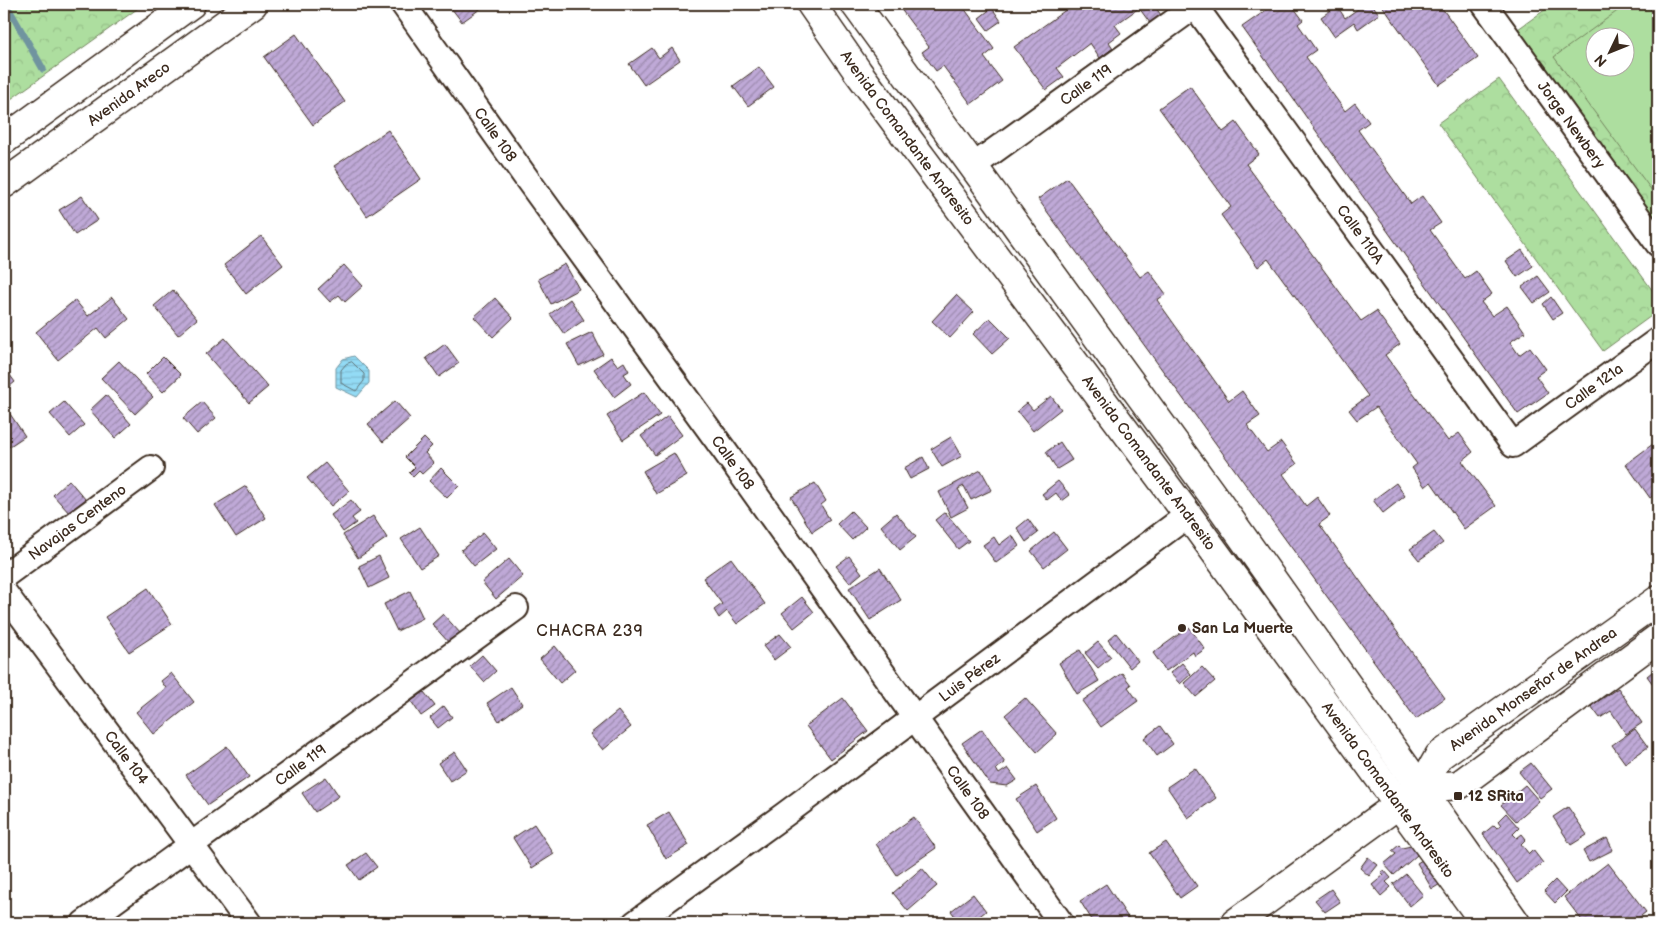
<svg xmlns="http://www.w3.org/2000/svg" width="1662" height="927" font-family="'Balsamiq Sans',sans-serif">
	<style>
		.park { fill: url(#park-crowns); stroke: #74845e; fill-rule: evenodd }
		.garden { fill: #adde9f; stroke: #74845e; fill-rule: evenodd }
		.water { fill: url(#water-rules); stroke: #70949f }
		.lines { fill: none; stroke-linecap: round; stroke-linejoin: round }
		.shore { stroke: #5e7174; stroke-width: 1 }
		.stream { stroke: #70949f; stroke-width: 7 }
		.building { fill: url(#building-hatch); stroke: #3b2a1e }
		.street-casing { stroke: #3b2a1e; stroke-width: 28 }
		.secondary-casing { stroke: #3b2a1e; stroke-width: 31 }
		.street { stroke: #fff; stroke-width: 24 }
		.secondary { stroke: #fff; stroke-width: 28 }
		.poi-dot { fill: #3b2a1e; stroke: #fff; stroke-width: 2 }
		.labels { text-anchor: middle; stroke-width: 4; stroke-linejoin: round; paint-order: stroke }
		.street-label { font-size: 15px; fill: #3b2a1e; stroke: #fff }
		.poi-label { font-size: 15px; font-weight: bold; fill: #3b2a1e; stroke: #fff; text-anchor: start }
		.neighbourhood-label { font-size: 16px; letter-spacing: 1px; fill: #3b2a1e; stroke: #fff }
	</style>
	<defs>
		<pattern id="park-crowns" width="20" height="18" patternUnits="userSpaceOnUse" patternTransform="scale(1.25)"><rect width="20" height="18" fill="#adde9f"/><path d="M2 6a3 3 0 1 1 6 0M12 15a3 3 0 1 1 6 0" fill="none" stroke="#96bf88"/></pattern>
		<pattern id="water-rules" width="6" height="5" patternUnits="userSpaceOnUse" patternTransform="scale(1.25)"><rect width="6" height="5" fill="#93dbf5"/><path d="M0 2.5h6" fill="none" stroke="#80bcd2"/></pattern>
		<pattern id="building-hatch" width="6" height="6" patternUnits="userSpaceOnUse" patternTransform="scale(1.25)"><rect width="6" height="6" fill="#bfa9d7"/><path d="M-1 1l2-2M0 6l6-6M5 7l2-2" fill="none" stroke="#9c8aae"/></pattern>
	</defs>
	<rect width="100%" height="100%" fill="#fff"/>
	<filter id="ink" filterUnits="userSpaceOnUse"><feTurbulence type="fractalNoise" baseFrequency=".02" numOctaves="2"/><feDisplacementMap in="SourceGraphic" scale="10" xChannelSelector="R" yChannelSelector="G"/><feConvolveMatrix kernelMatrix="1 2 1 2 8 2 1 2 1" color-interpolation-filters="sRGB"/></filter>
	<g filter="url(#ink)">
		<path class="park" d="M 4,4 L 144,4 L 4,104 Z
			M 1553,4 L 1658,4 L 1658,223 L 1518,29 ZM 1594,38 L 1624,38 L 1624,68 L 1594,68 Z
			M 1499,79 L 1658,298 L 1658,311 L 1603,351 L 1438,123 Z"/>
		<path class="garden" d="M 1627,4 L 1647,4 L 1658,19 L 1658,199 L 1554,57 ZM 1594,38 L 1624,38 L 1624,68 L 1594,68 Z"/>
		<path class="water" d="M 354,356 L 369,371 L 369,383 L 357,397 L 336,387 L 336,368 L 343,359 Z"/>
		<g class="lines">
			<path class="shore" d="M 352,362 L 364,374 L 364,381 L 356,391 L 341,383 L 341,370 L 346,364 Z"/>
			<path class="stream" d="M 6,4 L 43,69"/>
		</g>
		<path class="building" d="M 448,4 L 487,4 L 462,22 Z
			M 897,4 L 961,4 L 994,49 L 984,57 L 1002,81 L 971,104 L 943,66 L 936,71 L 922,52 L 929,47 Z
			M 1074,4 L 1153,4 L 1161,15 L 1150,23 L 1139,8 L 1115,25 L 1121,33 L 1109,42 L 1113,48 L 1100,58 L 1090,43 L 1057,68 L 1064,77 L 1046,90 L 1014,47 Z
			M 1275,4 L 1291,4 L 1303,20 L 1298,24 L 1316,50 L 1306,57 L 1345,111 L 1355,103 L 1369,122 L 1358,130 L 1411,204 L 1422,196 L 1441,223 L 1430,230 L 1465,279 L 1476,271 L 1492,294 L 1481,302 L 1492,316 L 1507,306 L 1525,332 L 1510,342 L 1519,355 L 1530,347 L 1546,369 L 1536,376 L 1548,393 L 1518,414 L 1242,27 Z
			M 1365,4 L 1372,4 L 1379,14 L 1358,29 L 1354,22 L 1334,36 L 1321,17 L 1337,6 L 1345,18 Z
			M 1381,4 L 1439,4 L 1478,58 L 1439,85 Z
			M 992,8 L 1001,21 L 988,30 L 979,18 Z
			M 296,34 L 345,102 L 313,125 L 264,57 Z
			M 652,48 L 659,58 L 672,48 L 680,60 L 644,85 L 629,64 Z
			M 759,67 L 774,87 L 748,106 L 733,86 Z
			M 1190,86 L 1223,132 L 1236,122 L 1259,154 L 1246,164 L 1361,321 L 1376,311 L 1400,344 L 1385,355 L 1448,441 L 1459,433 L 1473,452 L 1462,461 L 1496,506 L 1464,529 L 1431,482 L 1425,487 L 1412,468 L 1417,464 L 1376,407 L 1357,420 L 1349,410 L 1368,396 L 1268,259 L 1258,267 L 1221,215 L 1231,207 L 1159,108 Z
			M 388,130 L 421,179 L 367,216 L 334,166 Z
			M 1067,178 L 1140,277 L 1149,271 L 1166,294 L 1157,300 L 1229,401 L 1242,391 L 1260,416 L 1247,425 L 1267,452 L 1281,442 L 1297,464 L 1283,474 L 1306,506 L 1317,497 L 1330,516 L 1319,524 L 1445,698 L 1416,719 L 1038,199 Z
			M 82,196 L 98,220 L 75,235 L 59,210 Z
			M 261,236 L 283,265 L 246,294 L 224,265 Z
			M 1522,250 L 1533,266 L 1517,277 L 1506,261 Z
			M 565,264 L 579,289 L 551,304 L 538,279 Z
			M 344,265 L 363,286 L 345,302 L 339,295 L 330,302 L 318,289 Z
			M 1538,276 L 1550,292 L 1534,303 L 1522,287 Z
			M 173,290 L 197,319 L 178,335 L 154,306 Z
			M 956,295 L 974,312 L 950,338 L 932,321 Z
			M 112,297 L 129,319 L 106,338 L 98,328 L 58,360 L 36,332 L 75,300 L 88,316 Z
			M 1551,297 L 1562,313 L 1553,319 L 1543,304 Z
			M 495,298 L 513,318 L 493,337 L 474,317 Z
			M 570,299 L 584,320 L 564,334 L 550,314 Z
			M 990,318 L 1010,338 L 992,354 L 973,334 Z
			M 592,332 L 603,354 L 579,366 L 567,344 Z
			M 225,338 L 268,387 L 249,403 L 206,354 Z
			M 445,344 L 459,363 L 439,377 L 426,358 Z
			M 163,357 L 181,375 L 163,392 L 146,374 Z
			M 611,357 L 618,366 L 624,362 L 629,371 L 624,374 L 631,384 L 614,397 L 594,369 Z
			M 119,361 L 153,397 L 135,414 L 101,378 Z
			M 4,367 L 15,382 L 4,391 Z
			M 644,392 L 660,415 L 623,440 L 607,416 Z
			M 106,395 L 131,424 L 115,438 L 90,410 Z
			M 1051,396 L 1061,409 L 1033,431 L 1017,411 L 1027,403 L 1033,410 Z
			M 395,401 L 410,418 L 383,442 L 368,424 Z
			M 64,402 L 84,425 L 70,437 L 50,414 Z
			M 202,402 L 216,418 L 197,434 L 183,418 Z
			M 8,411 L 25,436 L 4,450 L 4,414 Z
			M 668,416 L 682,435 L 655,455 L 641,436 Z
			M 951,437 L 962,456 L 942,467 L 931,449 Z
			M 424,438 L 432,446 L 425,453 L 434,463 L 422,474 L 419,471 L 413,477 L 409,473 L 415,467 L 405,457 Z
			M 1657,441 L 1658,492 L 1650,498 L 1626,464 Z
			M 1060,442 L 1072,460 L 1057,469 L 1046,452 Z
			M 674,453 L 687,476 L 656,494 L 643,471 Z
			M 923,457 L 929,469 L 910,479 L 904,468 Z
			M 325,463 L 349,491 L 331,506 L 307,478 Z
			M 441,468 L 459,486 L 447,498 L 429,481 Z
			M 981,470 L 992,490 L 971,500 L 964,486 L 958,489 L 968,508 L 951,517 L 939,492 Z
			M 69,480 L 86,500 L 70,514 L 53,495 Z
			M 1058,481 L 1070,495 L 1062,501 L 1056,493 L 1047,500 L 1042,494 Z
			M 815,483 L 826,501 L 821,505 L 830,520 L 812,532 L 791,497 Z
			M 1396,483 L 1405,496 L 1383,513 L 1373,500 Z
			M 246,486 L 266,518 L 236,537 L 215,505 Z
			M 351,500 L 360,512 L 352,518 L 356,523 L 343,532 L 331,515 Z
			M 851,511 L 866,527 L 852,540 L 837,524 Z
			M 945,512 L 969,541 L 958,549 L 935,520 Z
			M 896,513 L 916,537 L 900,550 L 881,526 Z
			M 373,516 L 387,538 L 358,558 L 343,535 Z
			M 1028,519 L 1038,533 L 1026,542 L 1017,528 Z
			M 420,527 L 439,556 L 420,568 L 401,539 Z
			M 1054,532 L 1067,549 L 1044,567 L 1031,551 Z
			M 1434,532 L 1443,543 L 1419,560 L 1410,549 Z
			M 483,533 L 496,549 L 474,566 L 461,550 Z
			M 1012,535 L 1019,546 L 996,563 L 983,545 L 994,537 L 999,545 Z
			M 379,556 L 389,578 L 369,588 L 359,566 Z
			M 849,556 L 862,573 L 850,583 L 836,566 Z
			M 731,558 L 765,604 L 737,624 L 727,611 L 719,618 L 714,610 L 722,604 L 703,578 Z
			M 509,559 L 523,576 L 496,599 L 482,582 Z
			M 880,568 L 901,600 L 870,620 L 849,588 Z
			M 148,588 L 172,624 L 129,652 L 105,617 Z
			M 410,591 L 423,618 L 397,631 L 384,604 Z
			M 802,597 L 814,612 L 794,628 L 782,613 Z
			M 443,614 L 461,634 L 450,644 L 432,624 Z
			M 1189,627 L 1205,649 L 1195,656 L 1193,652 L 1166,671 L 1153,653 Z
			M 1116,633 L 1138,661 L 1130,668 L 1108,640 Z
			M 780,634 L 791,647 L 774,660 L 763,646 Z
			M 1098,642 L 1111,657 L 1098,668 L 1085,653 Z
			M 555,646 L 575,670 L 560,683 L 540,659 Z
			M 1080,650 L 1099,681 L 1077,694 L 1059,663 Z
			M 482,655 L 496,671 L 484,682 L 470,666 Z
			M 1182,663 L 1191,674 L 1180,684 L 1170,673 Z
			M 1202,667 L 1215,681 L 1196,697 L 1184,683 Z
			M 1658,667 L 1658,691 L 1647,676 Z
			M 171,673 L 194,702 L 154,734 L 136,712 L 166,688 L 161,681 Z
			M 1122,673 L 1131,685 L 1128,687 L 1138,701 L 1101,727 L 1082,701 Z
			M 511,687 L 522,704 L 499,721 L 487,703 Z
			M 1618,688 L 1642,723 L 1626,734 L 1611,711 L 1600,718 L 1591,706 Z
			M 424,692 L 435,706 L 421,716 L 411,701 Z
			M 843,698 L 868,731 L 831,759 L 806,726 Z
			M 1025,698 L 1057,734 L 1037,752 L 1005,715 Z
			M 444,706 L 452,717 L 438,728 L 430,718 Z
			M 618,711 L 631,727 L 603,750 L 590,734 Z
			M 1160,726 L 1173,744 L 1157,756 L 1144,738 Z
			M 982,729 L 1005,763 L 996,769 L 999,774 L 1008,768 L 1017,780 L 1007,786 L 990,784 L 962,743 Z
			M 1635,729 L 1648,747 L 1625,763 L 1612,745 Z
			M 227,746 L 249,777 L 208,805 L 186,775 Z
			M 455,752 L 467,770 L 450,781 L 438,763 Z
			M 1531,763 L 1552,789 L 1540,798 L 1519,772 Z
			M 1195,768 L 1216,798 L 1188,818 L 1167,787 Z
			M 326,777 L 339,796 L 315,812 L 302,793 Z
			M 1525,785 L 1539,801 L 1516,821 L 1501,805 Z
			M 1036,786 L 1056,818 L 1037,831 L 1016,799 Z
			M 1568,807 L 1587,835 L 1571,845 L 1553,817 Z
			M 669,812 L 689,845 L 666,859 L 647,825 Z
			M 1506,813 L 1519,828 L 1513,834 L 1517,838 L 1522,834 L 1526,839 L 1521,844 L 1529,854 L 1533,850 L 1543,863 L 1517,883 L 1483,834 L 1494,825 L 1497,828 L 1501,825 L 1498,821 Z
			M 914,817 L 936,848 L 897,875 L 876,844 Z
			M 534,824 L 554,854 L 532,868 L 513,838 Z
			M 1607,838 L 1613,850 L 1589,862 L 1583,851 Z
			M 1166,842 L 1197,886 L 1180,898 L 1149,853 Z
			M 1414,842 L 1424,849 L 1394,875 L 1384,864 L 1396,854 L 1392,851 L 1399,845 L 1402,848 L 1411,846 Z
			M 366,853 L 377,867 L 359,880 L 348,865 Z
			M 1432,854 L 1447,880 L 1432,889 L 1417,863 Z
			M 1368,857 L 1378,865 L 1369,876 L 1360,868 Z
			M 1608,863 L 1646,912 L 1632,923 L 1584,923 L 1564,897 Z
			M 922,868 L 937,886 L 908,911 L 893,893 Z
			M 1384,870 L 1391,878 L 1386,882 L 1391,887 L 1381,896 L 1372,885 L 1384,875 L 1381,872 Z
			M 1406,874 L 1423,895 L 1410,906 L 1393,884 Z
			M 1555,880 L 1566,892 L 1555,903 L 1544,891 Z
			M 1106,884 L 1131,922 L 1129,923 L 1094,923 L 1080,901 Z
			M 1331,889 L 1340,902 L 1325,912 L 1315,900 Z
			M 973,894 L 986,911 L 971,923 L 960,923 L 951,911 Z"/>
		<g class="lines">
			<g class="street-casing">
				<g id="street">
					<path id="s1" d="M 403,4 L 527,179 L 724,450 L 1061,923"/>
					<path id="s2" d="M 1484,4 L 1658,244"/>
					<path id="s3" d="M 1195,6 L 1513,445 L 1658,340"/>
					<path id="s4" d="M 973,166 L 1198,4"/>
					<path id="s5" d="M 4,576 L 151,468"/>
					<path id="s6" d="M 4,592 L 249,923"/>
					<path id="s7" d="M 84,923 L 516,608"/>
					<path id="s8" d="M 635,923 L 784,815 L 1188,515"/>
				</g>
			</g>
			<g class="secondary-casing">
				<g id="secondary">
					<path id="s9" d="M 811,4 L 858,72 L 1188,515 L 1485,923"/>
					<path d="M 855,4 L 1214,497 L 1516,923"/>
					<path d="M 4,140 L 191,4"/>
					<path id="s10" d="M 4,184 L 253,4"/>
					<path d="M 1421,788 L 1459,785 L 1658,638"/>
					<path id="s11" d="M 1235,923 L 1421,788 L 1439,756 L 1658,600"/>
				</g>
			</g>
			<use href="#street" class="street"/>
			<use href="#secondary" class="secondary"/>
		</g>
	</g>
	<g class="poi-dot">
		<circle cx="1182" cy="628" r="5"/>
		<rect x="1453" y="791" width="10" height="10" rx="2.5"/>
	</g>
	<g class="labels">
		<g class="street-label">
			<text dy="5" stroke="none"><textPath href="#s4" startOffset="139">Calle 119</textPath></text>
			<text dy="5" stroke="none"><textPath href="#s10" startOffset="154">Avenida Areco</textPath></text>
			<text dy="5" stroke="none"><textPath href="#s2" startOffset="149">Jorge Newbery</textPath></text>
			<text dy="5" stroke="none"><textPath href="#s1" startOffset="160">Calle 108</textPath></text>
			<text dy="5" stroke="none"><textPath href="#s9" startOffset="165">Avenida Comandante Andresito</textPath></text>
			<text dy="5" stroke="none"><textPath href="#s3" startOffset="282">Calle 110A</textPath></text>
			<text dy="5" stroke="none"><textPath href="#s3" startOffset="642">Calle 121a</textPath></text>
			<text dy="5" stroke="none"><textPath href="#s1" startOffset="565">Calle 108</textPath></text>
			<text dy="5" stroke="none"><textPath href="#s9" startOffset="570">Avenida Comandante Andresito</textPath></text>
			<text dy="5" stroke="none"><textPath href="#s5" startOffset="91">Navajas Centeno</textPath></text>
			<text dy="5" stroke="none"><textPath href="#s8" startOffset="415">Luis Pérez</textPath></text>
			<text dy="5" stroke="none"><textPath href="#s11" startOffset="382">Avenida Monseñor de Andrea</textPath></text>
			<text dy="5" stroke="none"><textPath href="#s6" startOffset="206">Calle 104</textPath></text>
			<text dy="5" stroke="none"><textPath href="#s7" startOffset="268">Calle 119</textPath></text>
			<text dy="5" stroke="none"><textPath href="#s9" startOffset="975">Avenida Comandante Andresito</textPath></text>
			<text dy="5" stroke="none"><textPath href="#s1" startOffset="970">Calle 108</textPath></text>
		</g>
		<g class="poi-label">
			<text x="1192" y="633">San La Muerte</text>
			<text x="1468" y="801">12 SRita</text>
		</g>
		<g class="neighbourhood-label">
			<text x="590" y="636">CHACRA 239</text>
		</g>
	</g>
	<rect width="1662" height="927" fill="none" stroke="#fff" stroke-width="20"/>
	<rect x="10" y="10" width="1642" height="907" fill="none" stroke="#3b2a1e" stroke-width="2" filter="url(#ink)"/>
	<g transform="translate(1610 52) rotate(227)"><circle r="24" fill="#ffffff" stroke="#b1aaa5"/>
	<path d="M0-4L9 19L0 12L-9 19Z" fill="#3b2a1e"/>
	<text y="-8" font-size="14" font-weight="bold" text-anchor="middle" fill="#3b2a1e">N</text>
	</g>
</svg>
